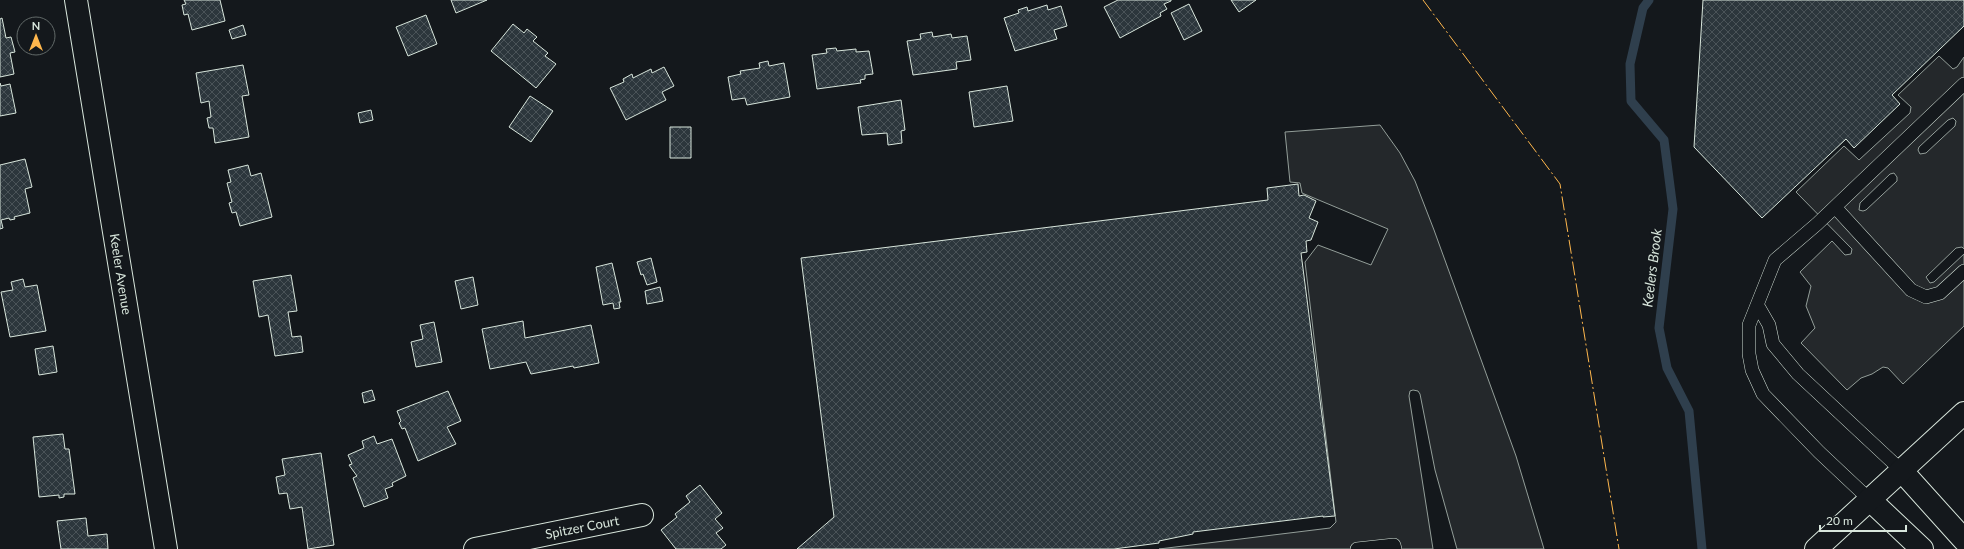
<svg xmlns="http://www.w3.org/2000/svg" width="1964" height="549" font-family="Lato,sans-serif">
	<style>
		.parking { fill: #24282b; stroke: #939e99; fill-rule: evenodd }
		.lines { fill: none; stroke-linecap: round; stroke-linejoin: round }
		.stream { stroke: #2f3f4d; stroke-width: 9 }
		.building { fill: url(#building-cross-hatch); stroke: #d8e6dc }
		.lane-casing { stroke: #d8e6dc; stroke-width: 14 }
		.street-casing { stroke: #d8e6dc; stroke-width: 24 }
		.primary-casing { stroke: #d8e6dc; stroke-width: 24 }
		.lane { stroke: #14181c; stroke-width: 13 }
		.street { stroke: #14181c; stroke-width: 22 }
		.primary { stroke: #14181c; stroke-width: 22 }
		.power { stroke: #ffb74d; stroke-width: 1; stroke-dasharray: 14 3 2 3; stroke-linecap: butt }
		.labels { text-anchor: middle; stroke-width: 3; stroke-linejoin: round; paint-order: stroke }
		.street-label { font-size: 13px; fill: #d8e6dc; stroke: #14181c }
		.water-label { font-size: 14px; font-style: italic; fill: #d8e6dc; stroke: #14181c }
	</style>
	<defs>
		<pattern id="building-cross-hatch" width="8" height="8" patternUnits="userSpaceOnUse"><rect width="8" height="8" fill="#2c363c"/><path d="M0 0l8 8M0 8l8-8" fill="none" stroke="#4a5358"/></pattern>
	</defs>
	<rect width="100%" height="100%" fill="#14181c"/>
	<path class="parking" d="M 1939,56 L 1953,69 L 1957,67 L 1964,57 L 1964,249 L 1962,247 L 1956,248 L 1926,277 L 1930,283 L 1934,282 L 1964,254 L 1964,326 L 1903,384 L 1888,368 L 1883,367 L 1872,374 L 1861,378 L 1847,390 L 1801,343 L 1815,328 L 1806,306 L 1811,286 L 1800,272 L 1832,241 L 1845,255 L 1851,254 L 1852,249 L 1796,192 L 1844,146 L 1859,160 L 1910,113 L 1911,107 L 1898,95 ZM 1953,118 L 1956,121 L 1955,126 L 1926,153 L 1920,154 L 1918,150 L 1919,147 L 1948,120 ZM 1894,173 L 1897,177 L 1897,181 L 1866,210 L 1863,211 L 1859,210 L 1860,203 L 1890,174 Z
		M 1380,125 L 1400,153 L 1415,181 L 1434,230 L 1516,456 L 1544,549 L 1457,549 L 1435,470 L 1420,394 L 1418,391 L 1413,390 L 1410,391 L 1409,396 L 1433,549 L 1159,549 L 1330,528 L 1336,522 L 1305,262 L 1318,245 L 1371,265 L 1388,229 L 1302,193 L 1300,183 L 1290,182 L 1285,132 Z"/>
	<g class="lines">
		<path class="stream" d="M 1649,0 L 1643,8 L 1630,64 L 1631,101 L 1664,140 L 1673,209 L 1659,328 L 1667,368 L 1689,411 L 1702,549"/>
	</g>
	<path class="building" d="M 184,0 L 220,0 L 225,21 L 192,30 L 188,14 L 184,15 L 182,5 L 186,4 Z
		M 451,0 L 487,0 L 456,13 Z
		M 1118,0 L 1171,0 L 1171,1 L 1164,4 L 1167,9 L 1160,13 L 1161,16 L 1120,38 L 1104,7 Z
		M 1231,0 L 1256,0 L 1239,12 Z
		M 1703,0 L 1964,0 L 1964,26 L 1892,95 L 1900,104 L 1854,148 L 1846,139 L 1762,218 L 1694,147 Z
		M 1189,4 L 1202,31 L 1184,40 L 1171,13 Z
		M 1047,5 L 1048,10 L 1061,6 L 1067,26 L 1054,30 L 1057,39 L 1015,51 L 1004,18 L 1019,13 L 1018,10 L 1027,7 L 1028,11 Z
		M 426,15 L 437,44 L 408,56 L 396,27 Z
		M 2,18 L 6,38 L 11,37 L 15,52 L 10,53 L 14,74 L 0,77 L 0,19 Z
		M 513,24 L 524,33 L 527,29 L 537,37 L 533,41 L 548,53 L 545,56 L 556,64 L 536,88 L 491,51 Z
		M 243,25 L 246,35 L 232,39 L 229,30 Z
		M 932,32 L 933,37 L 951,34 L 952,38 L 967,36 L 971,60 L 956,62 L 957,69 L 913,75 L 907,41 L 921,39 L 920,34 Z
		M 836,48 L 837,51 L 856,49 L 856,52 L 869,51 L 873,74 L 865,75 L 865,79 L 860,80 L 861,83 L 817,89 L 812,55 L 827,53 L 826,49 Z
		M 768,61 L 769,66 L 784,63 L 790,97 L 747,105 L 745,98 L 732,100 L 728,77 L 741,74 L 740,71 L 760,68 L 759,63 Z
		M 243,65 L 249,95 L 242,96 L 249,137 L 215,143 L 213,128 L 209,128 L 207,118 L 211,117 L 209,101 L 201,103 L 196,73 Z
		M 664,67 L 674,86 L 662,92 L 666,100 L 626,120 L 610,88 L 624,82 L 623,79 L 632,74 L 633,78 L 651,69 L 652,73 Z
		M 0,83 L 1,86 L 10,84 L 16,113 L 0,116 Z
		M 1007,86 L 1013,121 L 974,127 L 969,92 Z
		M 530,96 L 553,111 L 531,142 L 509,127 Z
		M 901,100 L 905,130 L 901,131 L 902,143 L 888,145 L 887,133 L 862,135 L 858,107 Z
		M 371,110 L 373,120 L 360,123 L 358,113 Z
		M 670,127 L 691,127 L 691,158 L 670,158 Z
		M 25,159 L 32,187 L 25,189 L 30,213 L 14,217 L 15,219 L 10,220 L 9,218 L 1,220 L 3,228 L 0,229 L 0,165 Z
		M 248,165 L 251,176 L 261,173 L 272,217 L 240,226 L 236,212 L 232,213 L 229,203 L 232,202 L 227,183 L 231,182 L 228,170 Z
		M 1298,184 L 1299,196 L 1304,195 L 1316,201 L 1309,218 L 1318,222 L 1311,240 L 1306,241 L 1307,252 L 1301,253 L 1335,516 L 1323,517 L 1323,516 L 1193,532 L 1193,534 L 1159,541 L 1159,543 L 1114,549 L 797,549 L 834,517 L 801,258 L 1268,200 L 1267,188 Z
		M 651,258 L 657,282 L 647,285 L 643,274 L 641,275 L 637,262 Z
		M 612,263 L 621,302 L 619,302 L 620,308 L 614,309 L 613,303 L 603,305 L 596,267 Z
		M 291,275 L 297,311 L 288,312 L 292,337 L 301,336 L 303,352 L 275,356 L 268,315 L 259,317 L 253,281 Z
		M 473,277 L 478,305 L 461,309 L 455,281 Z
		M 23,279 L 25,287 L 37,285 L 46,331 L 10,337 L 1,292 L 13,290 L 11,282 Z
		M 660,287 L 663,301 L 647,304 L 645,291 Z
		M 523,321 L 525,338 L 591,325 L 599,363 L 574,368 L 573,366 L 531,374 L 526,362 L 490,369 L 482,329 Z
		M 434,322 L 442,362 L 416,367 L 411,342 L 423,339 L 420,325 Z
		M 53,346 L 57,372 L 39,375 L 35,349 Z
		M 372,390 L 375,400 L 364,403 L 362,393 Z
		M 448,391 L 461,421 L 447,427 L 456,444 L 418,461 L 405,428 L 402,429 L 399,423 L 401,421 L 397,411 Z
		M 63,434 L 65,449 L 69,449 L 75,494 L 64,494 L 64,497 L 59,498 L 59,495 L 39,497 L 33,437 Z
		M 374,436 L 377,444 L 392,439 L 406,476 L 392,483 L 393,486 L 385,489 L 388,498 L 364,507 L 353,478 L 357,476 L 349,465 L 352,464 L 348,455 L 364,448 L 362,441 Z
		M 321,453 L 334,545 L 308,549 L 302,507 L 290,509 L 287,493 L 279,494 L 276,477 L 285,475 L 282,459 Z
		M 700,485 L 722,513 L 715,519 L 723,528 L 716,533 L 726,545 L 721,549 L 676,549 L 661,530 L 677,517 L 675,514 L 690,502 L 686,496 Z
		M 86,518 L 88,536 L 107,534 L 108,549 L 61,549 L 57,521 Z"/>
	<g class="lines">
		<g class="lane-casing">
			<path id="lane" d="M 1835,207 L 1911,290 L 1926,297 L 1940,293 L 1964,271
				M 1758,306 L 1769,325 L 1773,344 L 1798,374 L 1901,470
				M 1869,499 L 1819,452 L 1763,394 L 1752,370 L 1749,354 L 1749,325 L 1775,260 L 1817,224 L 1964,84
				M 1357,549 L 1394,545 L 1395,549"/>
		</g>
		<g class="street-casing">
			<path id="street" d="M 76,0 L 166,549
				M 1901,470 L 1964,540
				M 1869,499 L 1922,549
				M 475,549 L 642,515"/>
		</g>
		<g class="primary-casing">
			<path id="primary" d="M 1816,549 L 1964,413"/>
		</g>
		<use href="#lane" class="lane"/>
		<use href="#street" class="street"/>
		<use href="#primary" class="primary"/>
		<path class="power" d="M 1423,0 L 1560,184 L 1619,549"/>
	</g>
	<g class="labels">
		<g class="street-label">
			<text transform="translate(121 274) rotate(81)" y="5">Keeler Avenue</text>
			<text transform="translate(582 527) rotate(-11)" y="5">Spitzer Court</text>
		</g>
		<g class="water-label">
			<text transform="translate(1652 268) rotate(-83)" y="5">Keelers Brook</text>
		</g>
	</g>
	<g transform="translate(36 36)"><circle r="19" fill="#14181c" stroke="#626a69"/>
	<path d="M0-3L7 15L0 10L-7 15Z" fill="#ffb74d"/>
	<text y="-6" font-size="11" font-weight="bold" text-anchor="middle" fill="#d8e6dc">N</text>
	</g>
	<path d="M1820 525v6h86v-6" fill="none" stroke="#d8e6dc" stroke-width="2"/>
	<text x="1826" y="525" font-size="12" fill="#d8e6dc" stroke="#14181c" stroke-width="3" paint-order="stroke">20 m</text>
</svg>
